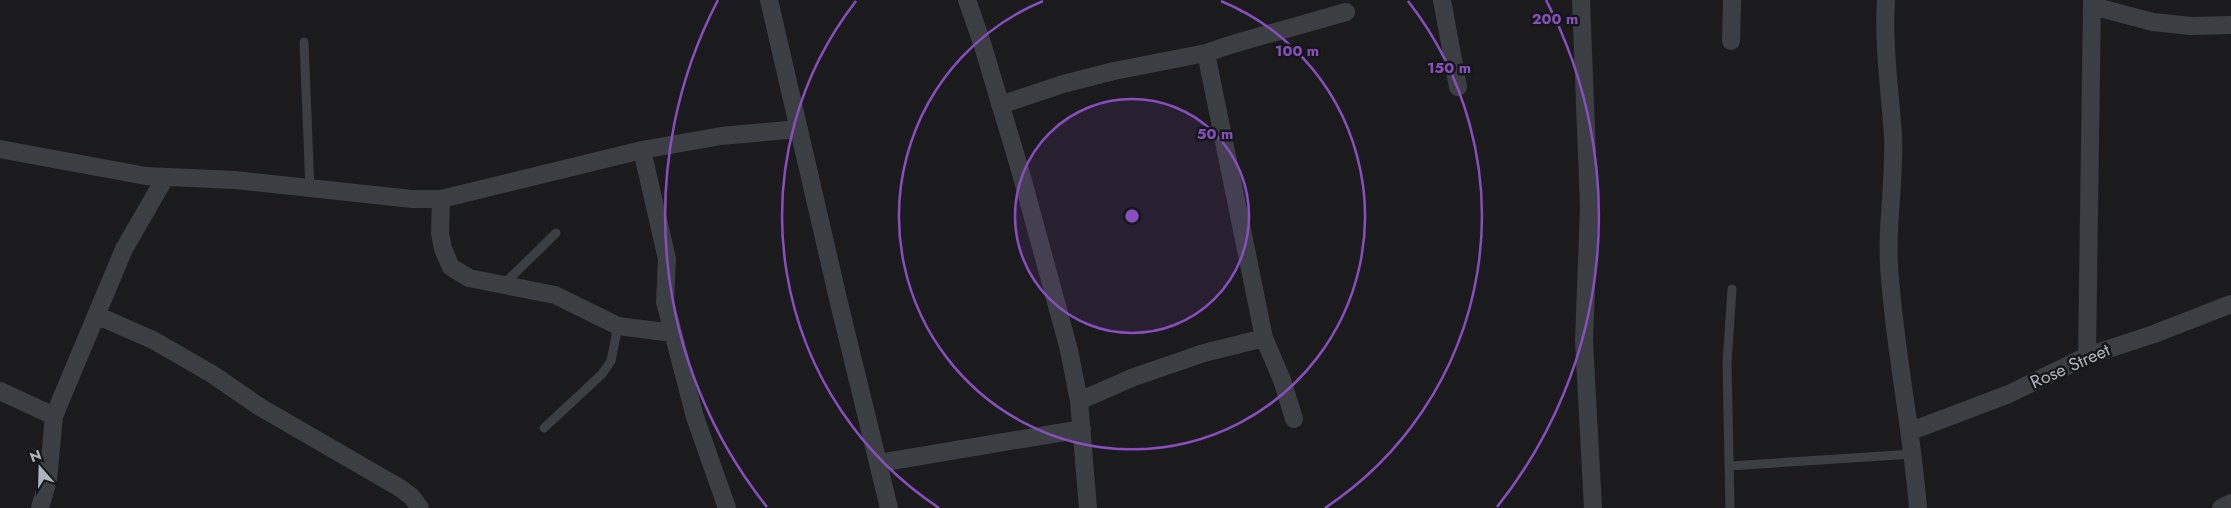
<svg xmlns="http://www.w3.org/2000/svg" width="2231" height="508" font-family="Jost,sans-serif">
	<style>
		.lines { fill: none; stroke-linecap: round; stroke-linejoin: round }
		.service { stroke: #3b3e42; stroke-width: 9 }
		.minor { stroke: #3b3e42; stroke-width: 18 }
		.ring { fill: none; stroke: #884ebe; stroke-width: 2.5 }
		.labels { text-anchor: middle; stroke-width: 5; stroke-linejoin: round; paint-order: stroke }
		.street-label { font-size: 18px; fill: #adb4bd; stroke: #151618 }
		.centre { fill: #884ebe; stroke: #151618; stroke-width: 2.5 }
		.ring-label { font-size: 15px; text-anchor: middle; font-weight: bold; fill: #884ebe; stroke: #151618; stroke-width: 5; stroke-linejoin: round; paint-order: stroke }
	</style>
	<rect width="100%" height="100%" fill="#1b1b1d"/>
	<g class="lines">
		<path class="service" d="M 304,42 L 310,189
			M 503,285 L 556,233
			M 544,428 L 602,374 L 611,361 L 618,326
			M 1729,466 L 1913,454
			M 1730,508 L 1727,363 L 1732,289"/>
		<path class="minor" d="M 769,0 L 839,303 L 889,508
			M 967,0 L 982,43 L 1020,170 L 1069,350 L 1079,401 L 1088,508
			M 1442,0 L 1458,87
			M 1581,0 L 1589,207 L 1584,341 L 1593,508
			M 1886,0 C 1883,45 1890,90 1893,136 C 1895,184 1885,231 1890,279 C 1896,356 1912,431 1918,508
			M 2092,6 L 2153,22 L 2191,26 L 2231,25
			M 1731,41 L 1732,0
			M 1206,53 L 1264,338 L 1282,380 L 1294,419
			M 1000,105 L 1063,84 L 1114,71 L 1206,53 L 1233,44 L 1346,12
			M 0,149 L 146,176 L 235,180 L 412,199 L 441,199 L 642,150 L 721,136 L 799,129
			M 642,150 L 667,259 L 665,302 L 695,417 L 727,508
			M 441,199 L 440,233 L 443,249 L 451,267 L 469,278 L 555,295 L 618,326 L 673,333
			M 96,315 L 153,340 L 212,374 L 260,407 L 400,488 L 412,497 L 420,508
			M 2087,356 L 2092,0
			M 0,391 L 54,416
			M 1079,401 L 1134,377 L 1204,353 L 1264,338
			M 1911,431 L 2009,394 L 2087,356 L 2154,334 L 2231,304
			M 879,463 L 1082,429
			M 40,508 L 48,480 L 54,416 L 124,249 L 165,178
			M 2221,508 L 2231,503"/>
	</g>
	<circle cx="1132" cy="216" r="117" fill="#884ebe" fill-opacity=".12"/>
	<g class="ring">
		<circle cx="1132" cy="216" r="117"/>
		<path d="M1221 1A233 233 0 1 1 1043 1"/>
		<path d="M939 508A350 350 0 0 1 856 1M1408 1A350 350 0 0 1 1325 508"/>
		<path d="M767 507A467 467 0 0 1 718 0M1546 0A467 467 0 0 1 1497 507"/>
	</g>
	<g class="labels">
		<g class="street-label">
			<text transform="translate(2070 366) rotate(-24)" y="6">Rose Street</text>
		</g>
	</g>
	<circle cx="1132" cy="216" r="8" class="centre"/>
	<g class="ring-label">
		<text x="1555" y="24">200 m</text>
		<text x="1297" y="56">100 m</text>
		<text x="1449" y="73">150 m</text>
		<text x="1215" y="139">50 m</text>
	</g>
	<g transform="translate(40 468) rotate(340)" stroke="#151618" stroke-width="4" paint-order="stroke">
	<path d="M0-4L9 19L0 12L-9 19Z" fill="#adb4bd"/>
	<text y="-8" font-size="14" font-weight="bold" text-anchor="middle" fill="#adb4bd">N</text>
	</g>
</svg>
